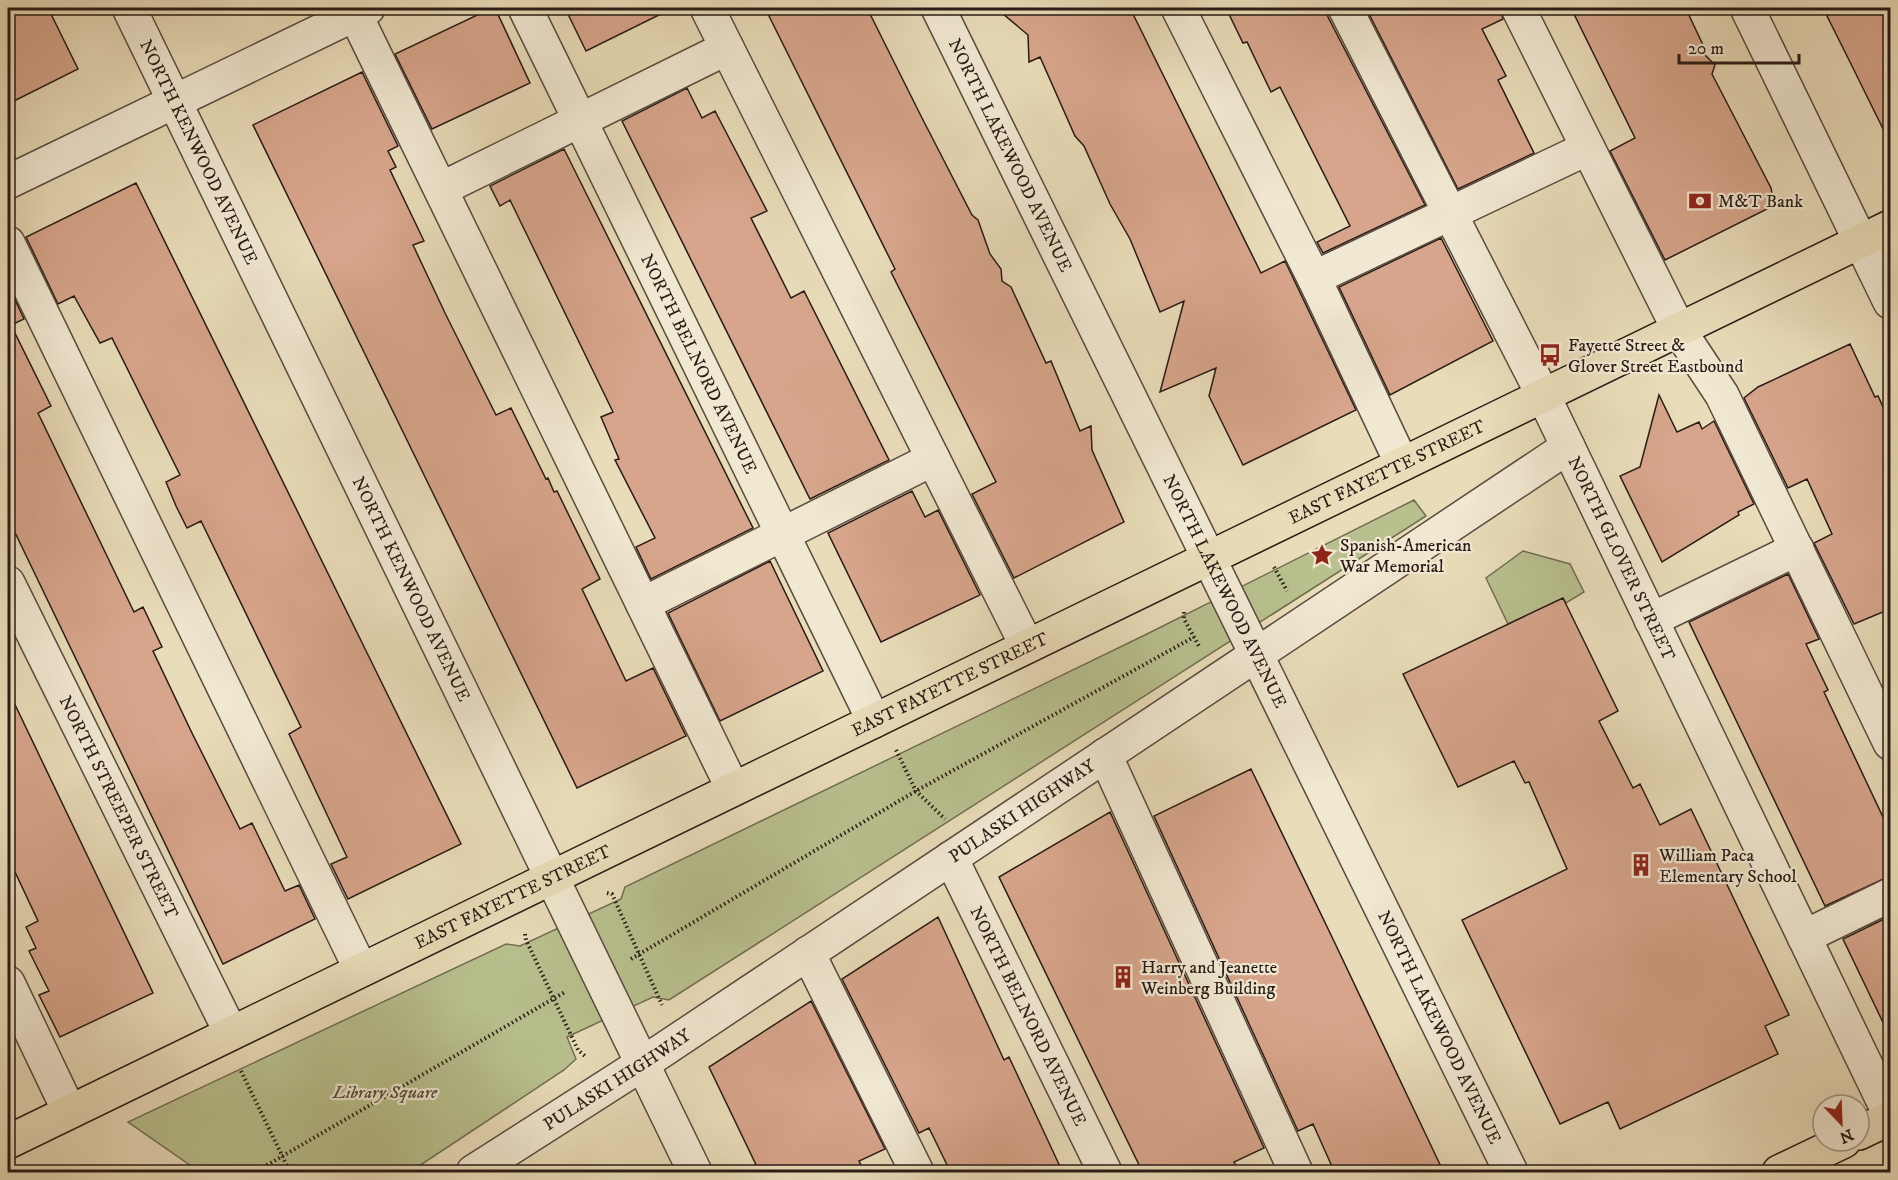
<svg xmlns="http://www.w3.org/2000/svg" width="1898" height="1180" font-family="'IM FELL DW Pica',serif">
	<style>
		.green { fill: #b8c08e; stroke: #706e52; stroke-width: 1.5 }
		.building { fill: #d7a58b; stroke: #281b16; stroke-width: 1.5 }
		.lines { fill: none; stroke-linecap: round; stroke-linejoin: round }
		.minor-casing { stroke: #584b3f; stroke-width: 36 }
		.major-casing { stroke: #281b16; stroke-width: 36 }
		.path { stroke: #281b16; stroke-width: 4; stroke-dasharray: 1.5 3; stroke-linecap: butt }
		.minor { stroke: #f1e8d2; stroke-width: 33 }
		.major { stroke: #e9dcb9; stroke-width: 33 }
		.labels { text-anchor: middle; stroke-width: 4.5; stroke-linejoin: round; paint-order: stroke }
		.street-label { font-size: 18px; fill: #281b16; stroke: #f1e8d2 }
		.poi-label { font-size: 18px; fill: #281b16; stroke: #f1e8d2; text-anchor: start }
		.park-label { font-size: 18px; font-style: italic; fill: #534d3a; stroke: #f1e8d2 }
	</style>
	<rect width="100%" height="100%" fill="#e9dcb9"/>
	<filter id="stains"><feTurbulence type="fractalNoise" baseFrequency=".00333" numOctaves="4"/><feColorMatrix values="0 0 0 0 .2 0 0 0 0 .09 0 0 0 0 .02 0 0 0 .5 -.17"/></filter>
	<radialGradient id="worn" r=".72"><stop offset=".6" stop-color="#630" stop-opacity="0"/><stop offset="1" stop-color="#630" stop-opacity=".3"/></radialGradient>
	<path class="green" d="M 1414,500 L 1426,516 L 669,1000 L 653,997 L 567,1037 L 576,1059 L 564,1070 L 410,1172 L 200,1172 L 128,1122 L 506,944 L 520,946 L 621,899 L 625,887 L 1147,634 Z
		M 1523,551 L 1570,564 L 1584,592 L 1566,603 L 1563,598 L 1508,624 L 1486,578 Z"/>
	<path class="building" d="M 8,8 L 48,8 L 78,69 L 8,104 Z
		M 492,8 L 495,8 L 530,83 L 432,129 L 395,54 Z
		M 565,8 L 673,8 L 586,51 Z
		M 765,8 L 867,8 L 921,116 L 972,215 L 978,220 L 990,254 L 1001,269 L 1002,281 L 1011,287 L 1046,363 L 1051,361 L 1080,431 L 1091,426 L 1092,450 L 1124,522 L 1014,578 L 972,494 L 996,482 L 891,272 L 895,269 Z
		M 996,8 L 1130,8 L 1261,273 L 1285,261 L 1356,410 L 1243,465 L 1209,396 L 1216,368 L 1160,392 L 1184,301 L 1160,312 L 1130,239 L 1110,204 L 1084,146 L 1075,136 L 1040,57 L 1029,62 L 1028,35 Z
		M 1226,8 L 1326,8 L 1328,17 L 1425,205 L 1323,253 L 1317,242 L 1350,226 L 1280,87 L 1271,92 L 1247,42 L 1243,43 Z
		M 1366,8 L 1499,8 L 1503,19 L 1482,29 L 1506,76 L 1498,80 L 1534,153 L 1458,189 Z
		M 1571,8 L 1680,8 L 1683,13 L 1687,11 L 1703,45 L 1703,53 L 1715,65 L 1712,74 L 1771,188 L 1773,198 L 1771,207 L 1665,260 L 1610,151 L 1635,138 Z
		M 1823,8 L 1890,8 L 1890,143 L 1849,60 Z
		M 362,72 L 398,146 L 388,151 L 396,167 L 390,170 L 424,241 L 413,245 L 446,315 L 496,415 L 511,408 L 546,479 L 548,478 L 554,492 L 557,491 L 600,579 L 582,589 L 626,681 L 653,668 L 686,736 L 577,788 L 253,125 Z
		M 687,88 L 702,118 L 715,111 L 767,211 L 751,218 L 791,298 L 804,291 L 889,460 L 810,499 L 622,121 Z
		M 564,149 L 753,528 L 651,579 L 636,547 L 655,538 L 615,460 L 619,459 L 601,417 L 613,412 L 510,200 L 500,206 L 490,186 Z
		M 136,183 L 461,844 L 348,899 L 331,864 L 347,857 L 289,734 L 301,727 L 201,521 L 187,528 L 176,506 L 166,482 L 180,475 L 112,338 L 100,343 L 74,296 L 58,304 L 26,237 Z
		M 1441,238 L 1493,341 L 1390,395 L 1339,287 Z
		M 8,285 L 24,319 L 11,325 L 51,406 L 38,413 L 134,612 L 143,607 L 162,647 L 153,651 L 191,731 L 240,829 L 252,823 L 285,891 L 299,885 L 315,919 L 223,964 L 8,518 Z
		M 1850,344 L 1875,397 L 1878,396 L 1890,422 L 1890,609 L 1854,624 L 1814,543 L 1832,534 L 1807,479 L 1788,488 L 1744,398 L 1758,387 Z
		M 1659,395 L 1677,432 L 1699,422 L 1702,429 L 1714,421 L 1754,504 L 1738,512 L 1739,515 L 1662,562 L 1620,476 L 1640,467 Z
		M 912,491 L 925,517 L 938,510 L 980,595 L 881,642 L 828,533 Z
		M 770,561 L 823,671 L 720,721 L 668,613 Z
		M 1788,574 L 1819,639 L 1806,644 L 1828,690 L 1824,692 L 1890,832 L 1890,876 L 1825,906 L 1689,622 Z
		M 1563,598 L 1618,711 L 1599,721 L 1633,788 L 1640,784 L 1660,825 L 1691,809 L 1789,1015 L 1765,1026 L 1778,1054 L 1620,1129 L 1608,1102 L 1560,1124 L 1462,920 L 1567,869 L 1529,782 L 1525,783 L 1514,761 L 1458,787 L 1403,674 Z
		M 8,690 L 153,993 L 60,1037 L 39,995 L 49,991 L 29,951 L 36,948 L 26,927 L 38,921 L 8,857 Z
		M 1251,769 L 1332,937 L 1444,1173 L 1345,1173 L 1342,1167 L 1334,1171 L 1313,1124 L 1298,1131 L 1154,816 Z
		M 1110,812 L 1264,1148 L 1234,1162 L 1240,1173 L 1143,1173 L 999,877 Z
		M 1890,916 L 1890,1037 L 1843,939 Z
		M 938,917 L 1004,1060 L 1009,1057 L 1063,1173 L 951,1173 L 929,1128 L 919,1133 L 842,979 Z
		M 811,1001 L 885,1149 L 859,1161 L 865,1173 L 760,1173 L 709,1067 Z"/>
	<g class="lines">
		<g class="minor-casing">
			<g id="minor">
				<path id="s1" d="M 129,8 L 695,1172"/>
				<path d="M 352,8 L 733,789"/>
				<path id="s2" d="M 525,8 L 874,721"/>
				<path d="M 707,8 L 1027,646"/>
				<path id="s3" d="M 938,8 L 1511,1172"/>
				<path d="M 1178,8 L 1314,278 L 1402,464"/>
				<path id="s4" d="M 1345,8 L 1544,397 L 1890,1115"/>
				<path d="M 1518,8 L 1679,330 L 1722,395 L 1890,743"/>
				<path d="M 1747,8 L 1890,302"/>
				<path d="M 8,182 L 368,8"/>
				<path d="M 441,189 L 727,48"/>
				<path d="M 8,243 L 361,970"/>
				<path d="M 1314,278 L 1588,148"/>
				<path id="s5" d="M 8,583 L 231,1033"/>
				<path d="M 643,604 L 933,459"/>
				<path d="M 1651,620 L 1797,549"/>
				<path d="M 1105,755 L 1296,1172"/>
				<path id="s6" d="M 951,858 L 1105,1172"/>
				<path d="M 1804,937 L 1890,895"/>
				<path d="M 808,953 L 917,1172"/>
				<path d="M 8,983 L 69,1111"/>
				<path id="s7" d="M 473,1172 L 642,1064 L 1568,447"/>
			</g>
		</g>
		<g class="major-casing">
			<g id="major">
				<path d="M 1859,1133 L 1890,1118"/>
				<path id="s8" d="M 8,1142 L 1890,227"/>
				<path d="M 1779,1172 L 1844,1141"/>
			</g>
		</g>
		<path class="path" d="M 1274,567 L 1287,591
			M 1184,612 L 1184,619 L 1200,648
			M 896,750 L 916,791 L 945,819
			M 607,893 L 612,894 L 662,1005
			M 525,934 L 526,940 L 578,1050 L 585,1056
			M 631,959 L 916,791 L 1194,637
			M 241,1071 L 290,1172
			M 255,1172 L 565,992"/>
		<use href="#minor" class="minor"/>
		<use href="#major" class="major"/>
	</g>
	<defs>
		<g id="bank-bare" transform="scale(1.8)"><path d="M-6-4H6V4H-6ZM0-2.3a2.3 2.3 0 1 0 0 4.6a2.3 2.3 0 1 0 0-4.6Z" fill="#8f2418" stroke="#f1e8d2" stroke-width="2.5" paint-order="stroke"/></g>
		<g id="bus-bare" transform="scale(1.8)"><path d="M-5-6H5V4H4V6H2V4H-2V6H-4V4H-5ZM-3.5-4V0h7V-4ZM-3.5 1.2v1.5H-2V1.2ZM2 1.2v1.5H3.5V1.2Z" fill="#8f2418" stroke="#f1e8d2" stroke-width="2.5" paint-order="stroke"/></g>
		<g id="sight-bare" transform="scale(1.8)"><path d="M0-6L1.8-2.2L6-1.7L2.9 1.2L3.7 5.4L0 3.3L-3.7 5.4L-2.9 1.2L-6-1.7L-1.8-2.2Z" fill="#8f2418" stroke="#f1e8d2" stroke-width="2.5" paint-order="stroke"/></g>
		<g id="building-bare" transform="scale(1.8)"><path d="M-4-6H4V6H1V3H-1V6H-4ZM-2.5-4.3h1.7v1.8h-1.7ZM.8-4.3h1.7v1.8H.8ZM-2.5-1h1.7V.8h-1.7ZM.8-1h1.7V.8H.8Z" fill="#8f2418" stroke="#f1e8d2" stroke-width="2.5" paint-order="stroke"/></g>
	</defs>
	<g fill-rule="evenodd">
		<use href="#bank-bare" x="1700" y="201"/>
		<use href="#bus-bare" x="1550" y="355"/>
		<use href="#sight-bare" x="1322" y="555"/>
		<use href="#building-bare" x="1641" y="865"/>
		<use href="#building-bare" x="1123" y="977"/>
	</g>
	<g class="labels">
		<g class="street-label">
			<text dy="6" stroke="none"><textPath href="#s1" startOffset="160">NORTH KENWOOD AVENUE</textPath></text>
			<text dy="6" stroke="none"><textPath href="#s3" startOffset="164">NORTH LAKEWOOD AVENUE</textPath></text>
			<text dy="6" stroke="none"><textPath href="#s2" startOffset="396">NORTH BELNORD AVENUE</textPath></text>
			<text dy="6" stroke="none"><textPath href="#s8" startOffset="1533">EAST FAYETTE STREET</textPath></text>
			<text dy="6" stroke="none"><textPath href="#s4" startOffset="616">NORTH GLOVER STREET</textPath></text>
			<text dy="6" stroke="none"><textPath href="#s1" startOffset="646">NORTH KENWOOD AVENUE</textPath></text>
			<text dy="6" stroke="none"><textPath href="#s3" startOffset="650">NORTH LAKEWOOD AVENUE</textPath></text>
			<text dy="6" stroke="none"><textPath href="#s8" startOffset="1047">EAST FAYETTE STREET</textPath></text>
			<text dy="6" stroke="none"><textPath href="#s5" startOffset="250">NORTH STREEPER STREET</textPath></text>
			<text dy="6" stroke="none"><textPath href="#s7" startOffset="657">PULASKI HIGHWAY</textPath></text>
			<text dy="6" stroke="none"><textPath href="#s8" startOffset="561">EAST FAYETTE STREET</textPath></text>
			<text dy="6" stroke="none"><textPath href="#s6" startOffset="176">NORTH BELNORD AVENUE</textPath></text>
			<text dy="6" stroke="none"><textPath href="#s3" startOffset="1136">NORTH LAKEWOOD AVENUE</textPath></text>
			<text dy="6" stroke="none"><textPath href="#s7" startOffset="171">PULASKI HIGHWAY</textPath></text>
		</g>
		<g class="poi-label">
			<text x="1718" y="207">M&amp;T Bank</text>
			<text x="1568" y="351">Fayette Street &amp;<tspan x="1568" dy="21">Glover Street Eastbound</tspan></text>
			<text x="1340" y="551">Spanish-American<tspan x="1340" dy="21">War Memorial</tspan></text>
			<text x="1659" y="861">William Paca<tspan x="1659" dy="21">Elementary School</tspan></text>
			<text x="1141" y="973">Harry and Jeanette<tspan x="1141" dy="21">Weinberg Building</tspan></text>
		</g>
		<g class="park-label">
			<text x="385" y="1098">Library Square</text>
		</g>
	</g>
	<rect width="1898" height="1180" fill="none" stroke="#e9dcb9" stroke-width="30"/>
	<rect x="9" y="9" width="1880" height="1162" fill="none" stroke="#281b16" stroke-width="3"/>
	<rect x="15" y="15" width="1868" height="1150" fill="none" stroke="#281b16" stroke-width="1.5"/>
	<g transform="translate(1841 1123) rotate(157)"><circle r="28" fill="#f1e8d2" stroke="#a19687" stroke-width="1.5"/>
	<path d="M0-4.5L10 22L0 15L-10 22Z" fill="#8f2418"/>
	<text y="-9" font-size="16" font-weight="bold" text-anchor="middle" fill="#281b16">N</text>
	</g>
	<path d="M1679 54v9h120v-9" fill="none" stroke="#281b16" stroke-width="3"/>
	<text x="1688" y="54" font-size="18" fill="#281b16" stroke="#f1e8d2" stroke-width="4.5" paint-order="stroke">20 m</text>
	<rect width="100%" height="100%" filter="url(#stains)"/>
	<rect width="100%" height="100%" fill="url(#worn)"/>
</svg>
